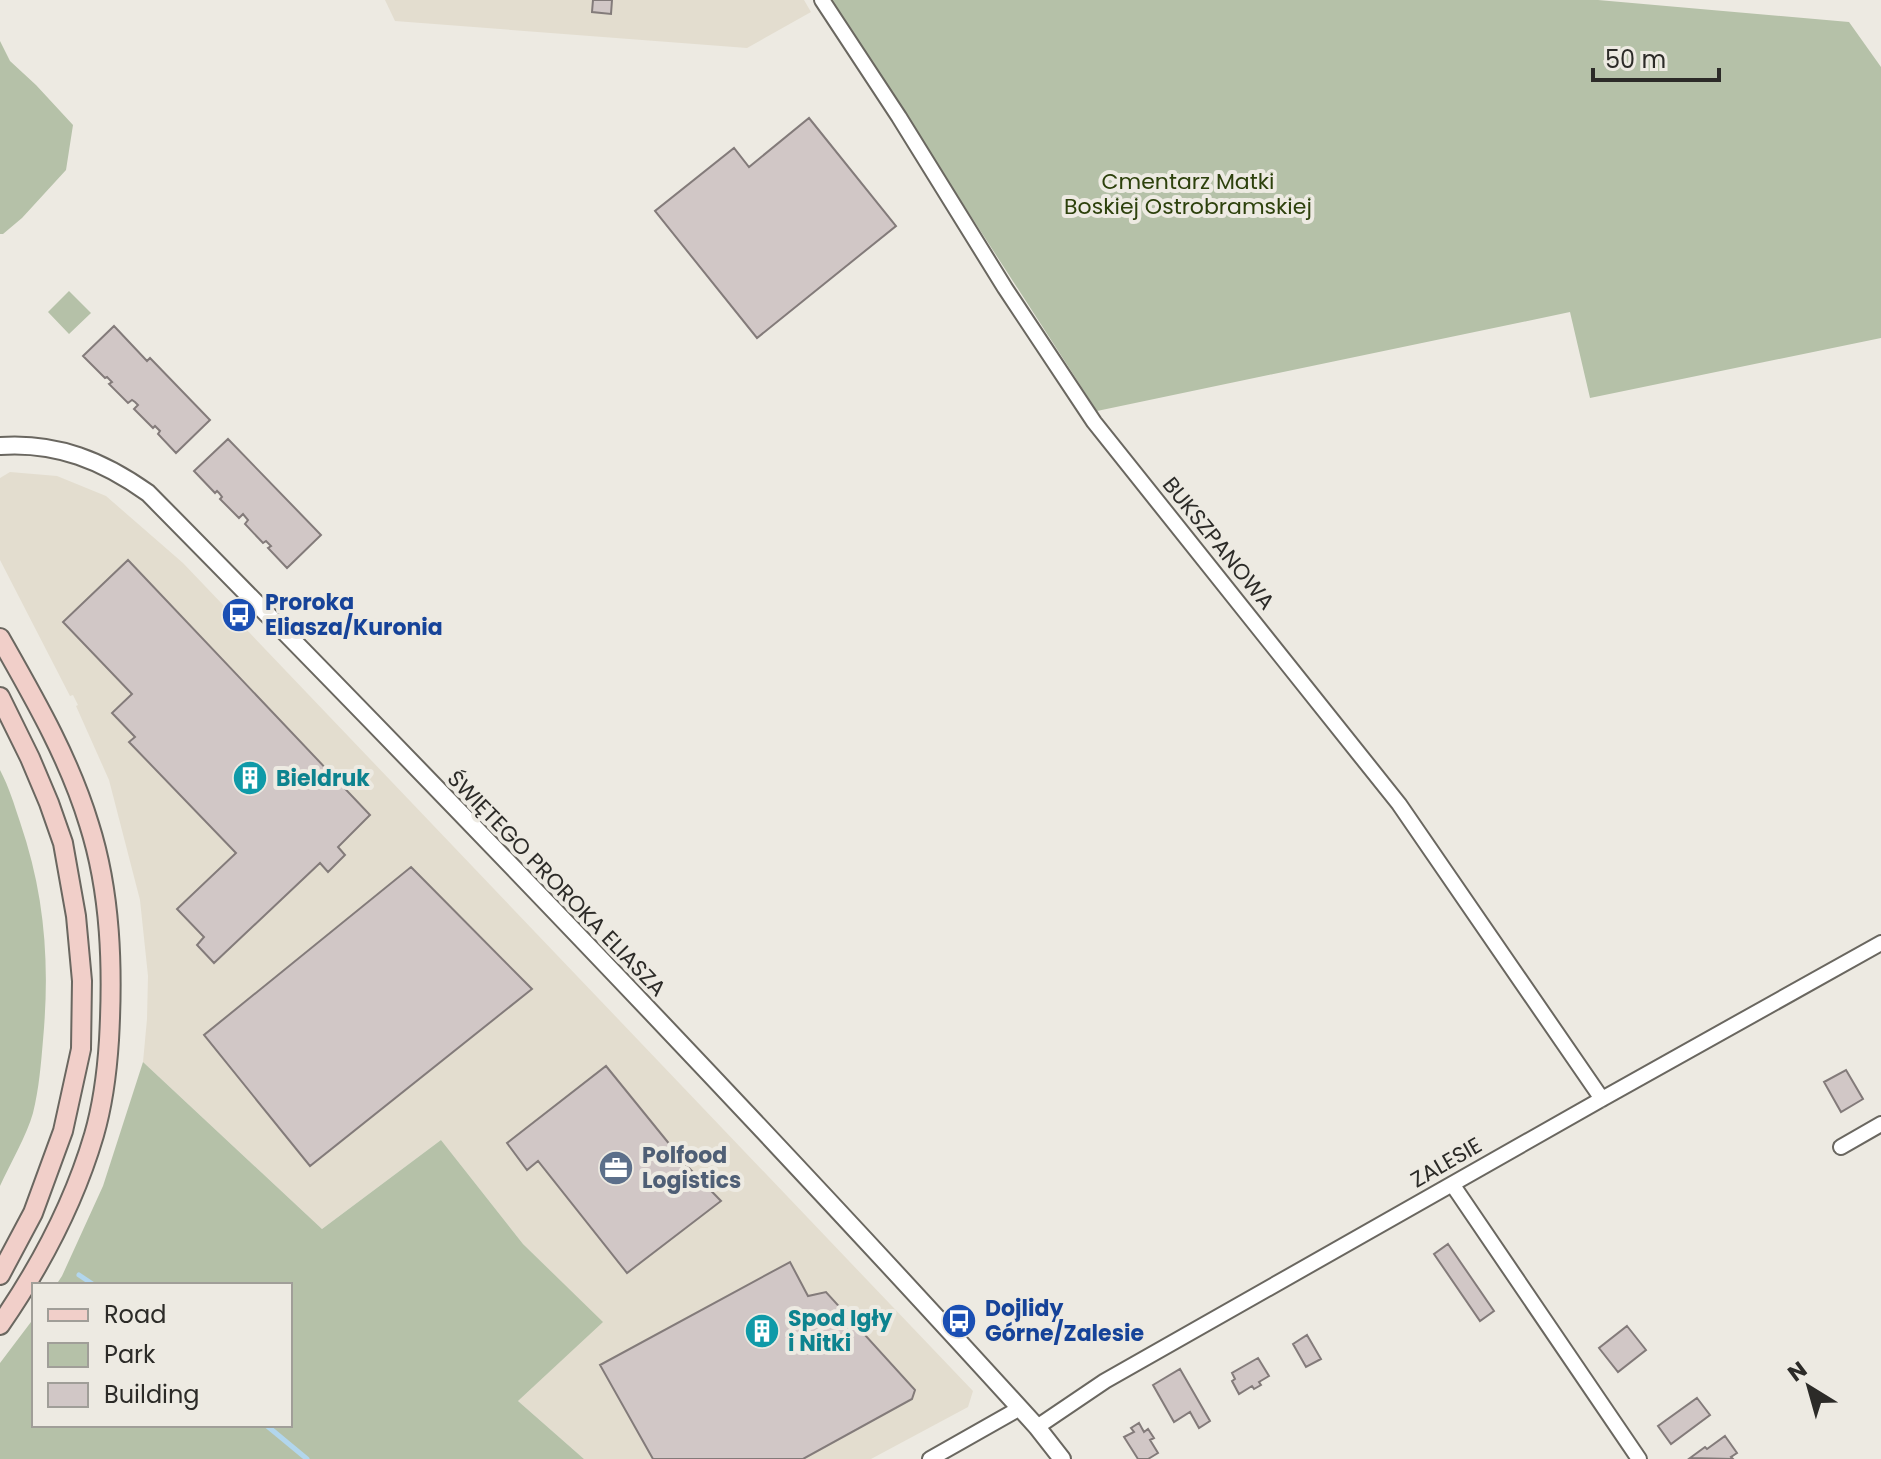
<svg xmlns="http://www.w3.org/2000/svg" width="1881" height="1459" font-family="Poppins,sans-serif">
	<style>
		.built { fill: #e3ddcf }
		.green { fill: #b5c1a8 }
		.lines { fill: none; stroke-linecap: round; stroke-linejoin: round }
		.stream { stroke: #b2d6ed; stroke-width: 5 }
		.building { fill: #d1c7c6; stroke: #837b7a; stroke-width: 2 }
		.minor-casing { stroke: #6a6760; stroke-width: 18 }
		.tertiary-casing { stroke: #6a6760; stroke-width: 20 }
		.secondary-casing { stroke: #6a6760; stroke-width: 22 }
		.minor { stroke: #fff; stroke-width: 14 }
		.tertiary { stroke: #fff; stroke-width: 16 }
		.secondary { stroke: #f1cfc9; stroke-width: 18 }
		.labels { text-anchor: middle; stroke-width: 8; stroke-linejoin: round; paint-order: stroke }
		.park-label { font-size: 22px; fill: #2d410c; stroke: #edeae2 }
		.street-label { font-size: 22px; fill: #2c2b28; stroke: #edeae2 }
		.transit-label { font-size: 22px; font-weight: bold; fill: #164399; stroke: #edeae2; text-anchor: start }
		.culture-label { font-size: 22px; font-weight: bold; fill: #0d838f; stroke: #edeae2; text-anchor: start }
		.service-label { font-size: 22px; font-weight: bold; fill: #4e5e75; stroke: #edeae2; text-anchor: start }
	</style>
	<rect width="100%" height="100%" fill="#edeae2"/>
	<path class="built" d="M 385,0 L 804,0 L 811,12 L 747,48 L 395,21 Z
		M 10,472 L 57,476 L 106,496 L 183,563 L 973,1391 L 968,1407 L 871,1459 L 584,1459 L 518,1401 L 602,1322 L 523,1244 L 441,1140 L 322,1229 L 143,1062 L 147,1019 L 148,976 L 140,900 L 109,780 L 76,706 L 78,705 L 73,695 L 70,696 L 0,560 L 0,478 Z"/>
	<path class="green" d="M 831,0 L 1598,0 L 1849,22 L 1881,67 L 1881,338 L 1590,398 L 1570,312 L 1097,411 Z
		M 0,41 L 10,61 L 36,85 L 73,125 L 66,170 L 22,218 L 3,234 L 0,234 Z
		M 69,291 L 91,313 L 69,334 L 48,312 Z
		M 0,770 C 9,787 14,804 20,822 C 45,895 50,963 43,1040 C 41,1064 39,1089 33,1113 C 27,1135 10,1164 0,1186 Z
		M 143,1062 L 322,1229 L 441,1140 L 523,1244 L 603,1322 L 518,1401 L 584,1459 L 0,1459 L 0,1363 L 34,1318 L 34,1425 L 290,1425 L 290,1285 L 56,1285 L 62,1276 L 103,1186 Z"/>
	<g class="lines">
		<path class="stream" d="M 79,1275 L 94,1285
			M 266,1425 L 307,1459"/>
	</g>
	<path class="building" d="M 593,0 L 612,0 L 611,14 L 592,12 Z
		M 809,118 L 896,226 L 757,338 L 655,211 L 734,148 L 749,167 Z
		M 114,326 L 147,361 L 150,358 L 210,420 L 176,453 L 158,434 L 160,431 L 155,426 L 153,428 L 134,409 L 138,405 L 135,402 L 132,400 L 128,403 L 109,384 L 112,382 L 107,377 L 105,378 L 83,356 Z
		M 228,439 L 321,535 L 287,568 L 268,548 L 271,546 L 266,541 L 263,543 L 245,524 L 248,520 L 243,514 L 239,518 L 220,499 L 222,497 L 219,493 L 217,491 L 215,493 L 194,471 Z
		M 128,560 L 370,815 L 338,847 L 345,855 L 328,872 L 320,863 L 214,963 L 197,945 L 204,937 L 177,909 L 236,853 L 129,742 L 135,737 L 112,713 L 132,694 L 63,622 Z
		M 411,867 L 532,989 L 310,1166 L 204,1035 Z
		M 606,1066 L 688,1167 L 721,1201 L 627,1273 L 538,1161 L 527,1170 L 507,1143 Z
		M 1846,1070 L 1863,1099 L 1841,1112 L 1824,1082 Z
		M 1448,1244 L 1494,1311 L 1480,1321 L 1434,1254 Z
		M 790,1262 L 808,1296 L 826,1292 L 915,1390 L 912,1399 L 803,1459 L 653,1459 L 600,1365 Z
		M 1627,1326 L 1646,1350 L 1618,1372 L 1599,1348 Z
		M 1307,1335 L 1321,1359 L 1306,1367 L 1293,1344 Z
		M 1258,1358 L 1269,1376 L 1259,1382 L 1261,1385 L 1254,1389 L 1252,1386 L 1239,1394 L 1232,1381 L 1235,1379 L 1232,1373 Z
		M 1180,1369 L 1210,1421 L 1199,1428 L 1190,1412 L 1174,1422 L 1153,1385 Z
		M 1697,1398 L 1710,1415 L 1671,1444 L 1658,1426 Z
		M 1139,1423 L 1144,1432 L 1148,1429 L 1154,1438 L 1150,1440 L 1158,1453 L 1148,1459 L 1138,1459 L 1124,1437 L 1134,1432 L 1131,1428 Z
		M 1725,1436 L 1737,1453 L 1731,1457 L 1733,1459 L 1690,1458 L 1705,1447 L 1707,1449 Z"/>
	<g class="lines">
		<g class="minor-casing">
			<path id="minor" d="M 822,0 L 899,117 L 1005,288 L 1094,422 L 1399,804 L 1602,1099
				M 1841,1147 L 1881,1124
				M 1452,1184 L 1639,1459
				M 1037,1427 L 1105,1381 L 1602,1099 L 1881,943
				M 930,1459 L 1020,1408"/>
		</g>
		<g class="tertiary-casing">
			<path id="tertiary" d="M 0,446 C 57,442 103,461 148,493 C 450,799 748,1109 1037,1427 L 1062,1459"/>
		</g>
		<g class="secondary-casing">
			<path id="secondary" d="M 0,638 C 34,698 69,758 89,824 C 111,893 113,968 109,1040 C 107,1072 103,1104 94,1135 C 74,1203 40,1267 0,1325
				M 0,697 L 30,758 L 49,803 L 63,843 L 76,916 L 82,981 L 81,1049 L 63,1131 L 33,1213 L 0,1275"/>
		</g>
		<use href="#minor" class="minor"/>
		<use href="#tertiary" class="tertiary"/>
		<use href="#secondary" class="secondary"/>
	</g>
	<defs>
		<g id="bus-disc" transform="scale(1.8)"><circle r="9.5" fill="#1a4fb4" stroke="#edeae2"/><path d="M-5-6H5V4H4V6H2V4H-2V6H-4V4H-5ZM-3.5-4V0h7V-4ZM-3.5 1.2v1.5H-2V1.2ZM2 1.2v1.5H3.5V1.2Z" fill="#fff"/></g>
		<g id="building-disc" transform="scale(1.8)"><circle r="9.5" fill="#0f9aa8" stroke="#edeae2"/><path d="M-4-6H4V6H1V3H-1V6H-4ZM-2.5-4.3h1.7v1.8h-1.7ZM.8-4.3h1.7v1.8H.8ZM-2.5-1h1.7V.8h-1.7ZM.8-1h1.7V.8H.8Z" fill="#fff"/></g>
		<g id="office-disc" transform="scale(1.8)"><circle r="9.5" fill="#5c6f8a" stroke="#edeae2"/><path d="M-6-3h4V-5.5h4V-3h4V5H-6ZM-1-4.5V-3h2v-1.5ZM-6 0V1H6V0Z" fill="#fff"/></g>
	</defs>
	<g fill-rule="evenodd">
		<use href="#bus-disc" x="239" y="615"/>
		<use href="#building-disc" x="250" y="778"/>
		<use href="#office-disc" x="616" y="1168"/>
		<use href="#bus-disc" x="959" y="1321"/>
		<use href="#building-disc" x="762" y="1331"/>
	</g>
	<g class="labels">
		<g class="park-label">
			<text x="1188" y="189">Cmentarz Matki<tspan x="1188" dy="25">Boskiej Ostrobramskiej</tspan></text>
		</g>
		<g class="street-label">
			<text transform="translate(1219 543) rotate(51)" y="8">BUKSZPANOWA</text>
			<text transform="translate(557 883) rotate(46)" y="8">ŚWIĘTEGO PROROKA ELIASZA</text>
			<text transform="translate(1446 1162) rotate(-30)" y="8">ZALESIE</text>
		</g>
		<g class="transit-label">
			<text x="265" y="610">Proroka<tspan x="265" dy="25">Eliasza/Kuronia</tspan></text>
			<text x="985" y="1316">Dojlidy<tspan x="985" dy="25">Górne/Zalesie</tspan></text>
		</g>
		<g class="culture-label">
			<text x="276" y="786">Bieldruk</text>
			<text x="788" y="1326">Spod Igły<tspan x="788" dy="25">i Nitki</tspan></text>
		</g>
		<g class="service-label">
			<text x="642" y="1163">Polfood<tspan x="642" dy="25">Logistics</tspan></text>
		</g>
	</g>
	<rect x="32" y="1283" width="260" height="144" fill="#edeae2" stroke="#a09e98" stroke-width="2"/>
	<rect x="48" y="1309" width="40" height="12" fill="#f1cfc9" stroke="#a09e98" stroke-width="2"/>
	<text x="104" y="1323" font-size="24" fill="#2c2b28">Road</text>
	<rect x="48" y="1343" width="40" height="24" fill="#b5c1a8" stroke="#a09e98" stroke-width="2"/>
	<text x="104" y="1363" font-size="24" fill="#2c2b28">Park</text>
	<rect x="48" y="1383" width="40" height="24" fill="#d1c7c6" stroke="#a09e98" stroke-width="2"/>
	<text x="104" y="1403" font-size="24" fill="#2c2b28">Building</text>
	<g transform="translate(1809 1387) rotate(323)" stroke="#edeae2" stroke-width="6" paint-order="stroke">
	<path d="M0-6L14 30L0 20L-14 30Z" fill="#2c2b28"/>
	<text y="-12" font-size="22" font-weight="bold" text-anchor="middle" fill="#2c2b28">N</text>
	</g>
	<path d="M1593 68v12h126v-12" fill="none" stroke="#2c2b28" stroke-width="4"/>
	<text x="1605" y="68" font-size="24" fill="#2c2b28" stroke="#edeae2" stroke-width="6" paint-order="stroke">50 m</text>
</svg>
